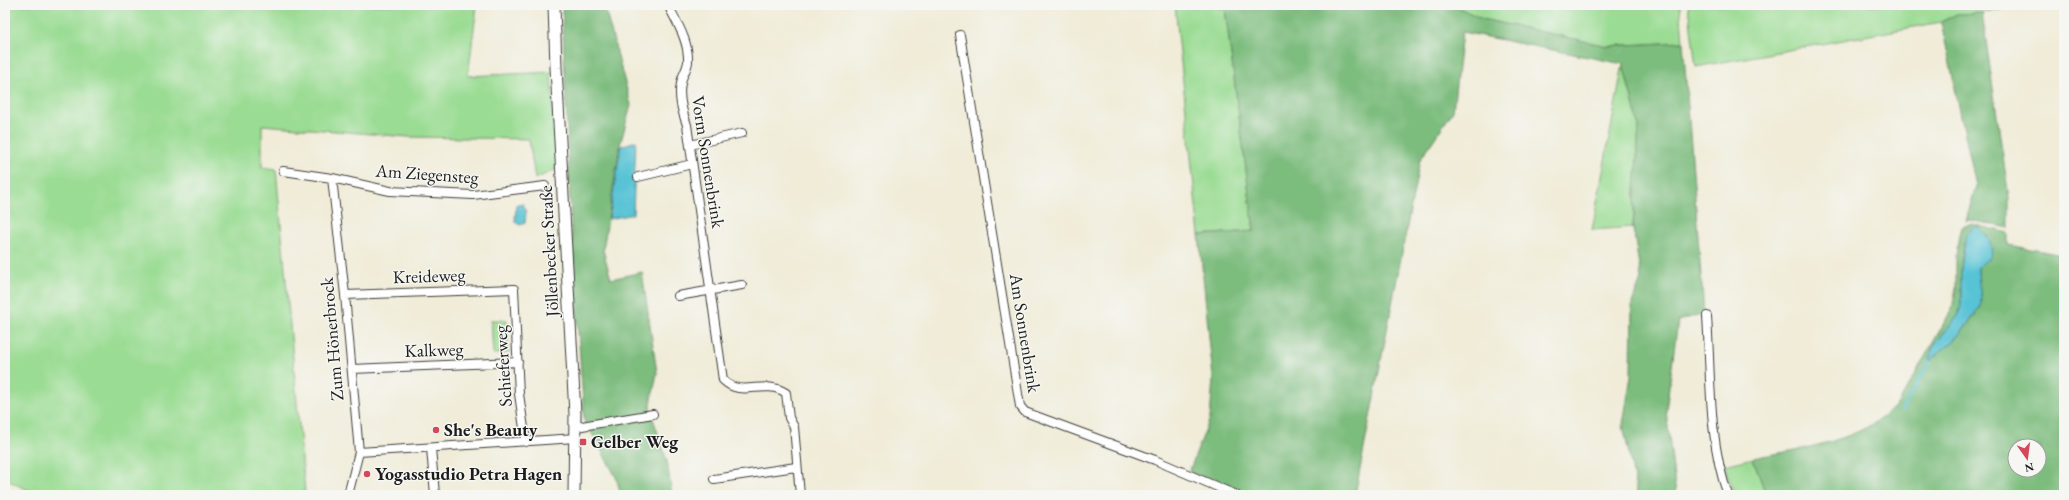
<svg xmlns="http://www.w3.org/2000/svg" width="2069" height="500" font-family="'EB Garamond',serif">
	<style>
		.green { fill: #9adc93; stroke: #5b7c58 }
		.forest { fill: #7bbc7d; stroke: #4c6c4c; fill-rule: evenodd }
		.water { fill: #59c3d5; stroke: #3a7078 }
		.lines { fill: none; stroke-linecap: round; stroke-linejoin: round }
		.stream { stroke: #59c3d5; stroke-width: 2.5 }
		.minor-casing { stroke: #3c3b38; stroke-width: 10 }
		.secondary-casing { stroke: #3c3b38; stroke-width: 13 }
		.minor { stroke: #fff; stroke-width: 8 }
		.secondary { stroke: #fff; stroke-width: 11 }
		.poi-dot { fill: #d1495b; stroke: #f6f6f2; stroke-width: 1.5 }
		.labels { text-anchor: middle; stroke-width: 3; stroke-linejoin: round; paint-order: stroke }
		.street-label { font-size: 18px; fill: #1c1c1c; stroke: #f6f6f2 }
		.poi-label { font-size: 18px; font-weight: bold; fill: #1c1c1c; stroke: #f6f6f2; text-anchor: start }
	</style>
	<rect width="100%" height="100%" fill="#f6f6f2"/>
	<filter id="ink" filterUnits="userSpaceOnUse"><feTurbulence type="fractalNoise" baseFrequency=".025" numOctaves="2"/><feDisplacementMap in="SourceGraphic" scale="8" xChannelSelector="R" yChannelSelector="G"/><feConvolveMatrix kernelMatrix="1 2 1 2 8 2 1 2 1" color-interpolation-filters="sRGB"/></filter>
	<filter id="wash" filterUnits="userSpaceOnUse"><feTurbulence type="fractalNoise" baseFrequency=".012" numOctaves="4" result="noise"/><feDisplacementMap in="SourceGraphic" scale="16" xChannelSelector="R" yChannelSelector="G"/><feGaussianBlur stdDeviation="0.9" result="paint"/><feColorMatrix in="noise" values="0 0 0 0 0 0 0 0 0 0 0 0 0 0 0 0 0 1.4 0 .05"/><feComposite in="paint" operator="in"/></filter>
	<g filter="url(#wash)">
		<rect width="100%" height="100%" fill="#f0ecd8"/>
		<path class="green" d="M 5,5 L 477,5 L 468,76 L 551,72 L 557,169 L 535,179 L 529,139 L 408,137 L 262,125 L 262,167 L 276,169 L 305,492 L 284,495 L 38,495 L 5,479 Z
			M 1175,5 L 1204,5 L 1225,8 L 1254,231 L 1199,235 Z
			M 1453,5 L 1680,5 L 1683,42 L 1607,46 L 1482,19 Z
			M 1688,5 L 2018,5 L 1982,13 L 1957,14 L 1941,22 L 1696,67 Z
			M 1623,64 L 1639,126 L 1633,227 L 1592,230 Z
			M 491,320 L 507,320 L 509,353 L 493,354 Z
			M 1753,458 L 1766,495 L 1734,495 L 1724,465 Z"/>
		<path class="forest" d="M 562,5 L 604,5 L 631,105 L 620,145 L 603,250 L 611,279 L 642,272 L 657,373 L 650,409 L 667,461 L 672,495 L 621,495 L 616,477 L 591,432 L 585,429 L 572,247 Z
			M 1204,5 L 1453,5 L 1482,19 L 1607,46 L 1683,42 L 1704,313 L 1678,321 L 1666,410 L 1676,495 L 1637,495 L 1623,424 L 1631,376 L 1632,303 L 1641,279 L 1633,227 L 1639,126 L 1623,64 L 1462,32 L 1453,111 L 1420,160 L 1355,495 L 1244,495 L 1189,472 L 1210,418 L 1213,378 L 1199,235 L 1254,231 L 1225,9 Z
			M 1982,13 L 2009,198 L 2009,228 L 1970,220 L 1966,221 L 1976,186 L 1941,22 L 1957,14 Z
			M 1972,224 L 2008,233 L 2008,245 L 2064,255 L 2064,495 L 1766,495 L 1753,458 C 1803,448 1864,442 1899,402 L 1952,309 L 1956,288 L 1956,256 L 1959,234 L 1963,226 ZM 1964,242 L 1987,260 L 1982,262 L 1978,267 L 1978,284 L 1980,293 L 1975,316 L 1953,342 L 1941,350 L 1930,362 L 1933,346 L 1958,316 L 1961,305 L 1961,269 ZM 2015,446 L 2039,446 L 2039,470 L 2015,470 Z"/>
		<path class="water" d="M 636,141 L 633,214 L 609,219 L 621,146 Z
			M 523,204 L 526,211 L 525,223 L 520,225 L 515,222 L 516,205 Z
			M 1975,226 C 1986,231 1994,245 1991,257 L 1978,267 C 1977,281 1983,296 1980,308 L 1953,342 L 1941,350 L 1930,362 L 1933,346 L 1958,316 L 1961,305 L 1961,269 L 1966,234 Z"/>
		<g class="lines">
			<path class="stream" d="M 1901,411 L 1930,362"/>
		</g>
	</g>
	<g filter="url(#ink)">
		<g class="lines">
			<g class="minor-casing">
				<path id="minor" d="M 668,5 C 677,23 689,41 688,62 C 687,70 682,75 681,83 C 678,97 682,111 687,125 L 723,380 C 742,399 764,378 786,393 L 789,418 L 794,427 L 800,495
					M 960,35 L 1020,406 L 1025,412 L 1155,460 L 1236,495
					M 690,145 L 742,133
					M 283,171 L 332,178 L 390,191 L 473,195 L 545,186
					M 638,177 L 692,164
					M 332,178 L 345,295 L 359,452 L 348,495
					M 345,295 L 514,289 L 519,394 L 526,442
					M 678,296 L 742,285
					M 1707,316 C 1711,374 1708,441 1728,495
					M 352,369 L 518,362
					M 576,427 L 653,414
					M 431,448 L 435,495
					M 359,452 L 576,438
					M 714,479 L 796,467"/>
			</g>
			<g class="secondary-casing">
				<path id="secondary" d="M 554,5 L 556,68 L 575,414 L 574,495"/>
			</g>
			<use href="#minor" class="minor"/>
			<use href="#secondary" class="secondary"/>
		</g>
	</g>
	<g class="poi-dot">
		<circle cx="436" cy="430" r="4"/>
		<rect x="579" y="438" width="8" height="8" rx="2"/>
		<circle cx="367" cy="474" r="4"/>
	</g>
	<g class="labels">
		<g class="street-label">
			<text transform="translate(708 162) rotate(81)" y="6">Vorm Sonnenbrink</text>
			<text transform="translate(427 174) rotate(4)" y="6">Am Ziegensteg</text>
			<text transform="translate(549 251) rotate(-93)" y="6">Jöllenbecker Straße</text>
			<text transform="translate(429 276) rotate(-2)" y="6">Kreideweg</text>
			<text transform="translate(1025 333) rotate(81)" y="6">Am Sonnenbrink</text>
			<text transform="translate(332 339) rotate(-95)" y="6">Zum Hönerbrock</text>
			<text transform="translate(434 350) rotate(-2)" y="6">Kalkweg</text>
			<text transform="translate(503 366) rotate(-94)" y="6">Schieferweg</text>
		</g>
		<g class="poi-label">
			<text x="444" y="436">She's Beauty</text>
			<text x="591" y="448">Gelber Weg</text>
			<text x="375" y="480">Yogasstudio Petra Hagen</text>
		</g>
	</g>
	<rect width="2069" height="500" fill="none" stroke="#f6f6f2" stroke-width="20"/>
	<g transform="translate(2027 458) rotate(166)"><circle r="19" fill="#f6f6f2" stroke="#9f9f9c"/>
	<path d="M0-3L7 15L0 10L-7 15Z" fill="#d1495b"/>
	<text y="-6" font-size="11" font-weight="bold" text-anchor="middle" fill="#1c1c1c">N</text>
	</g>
</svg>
